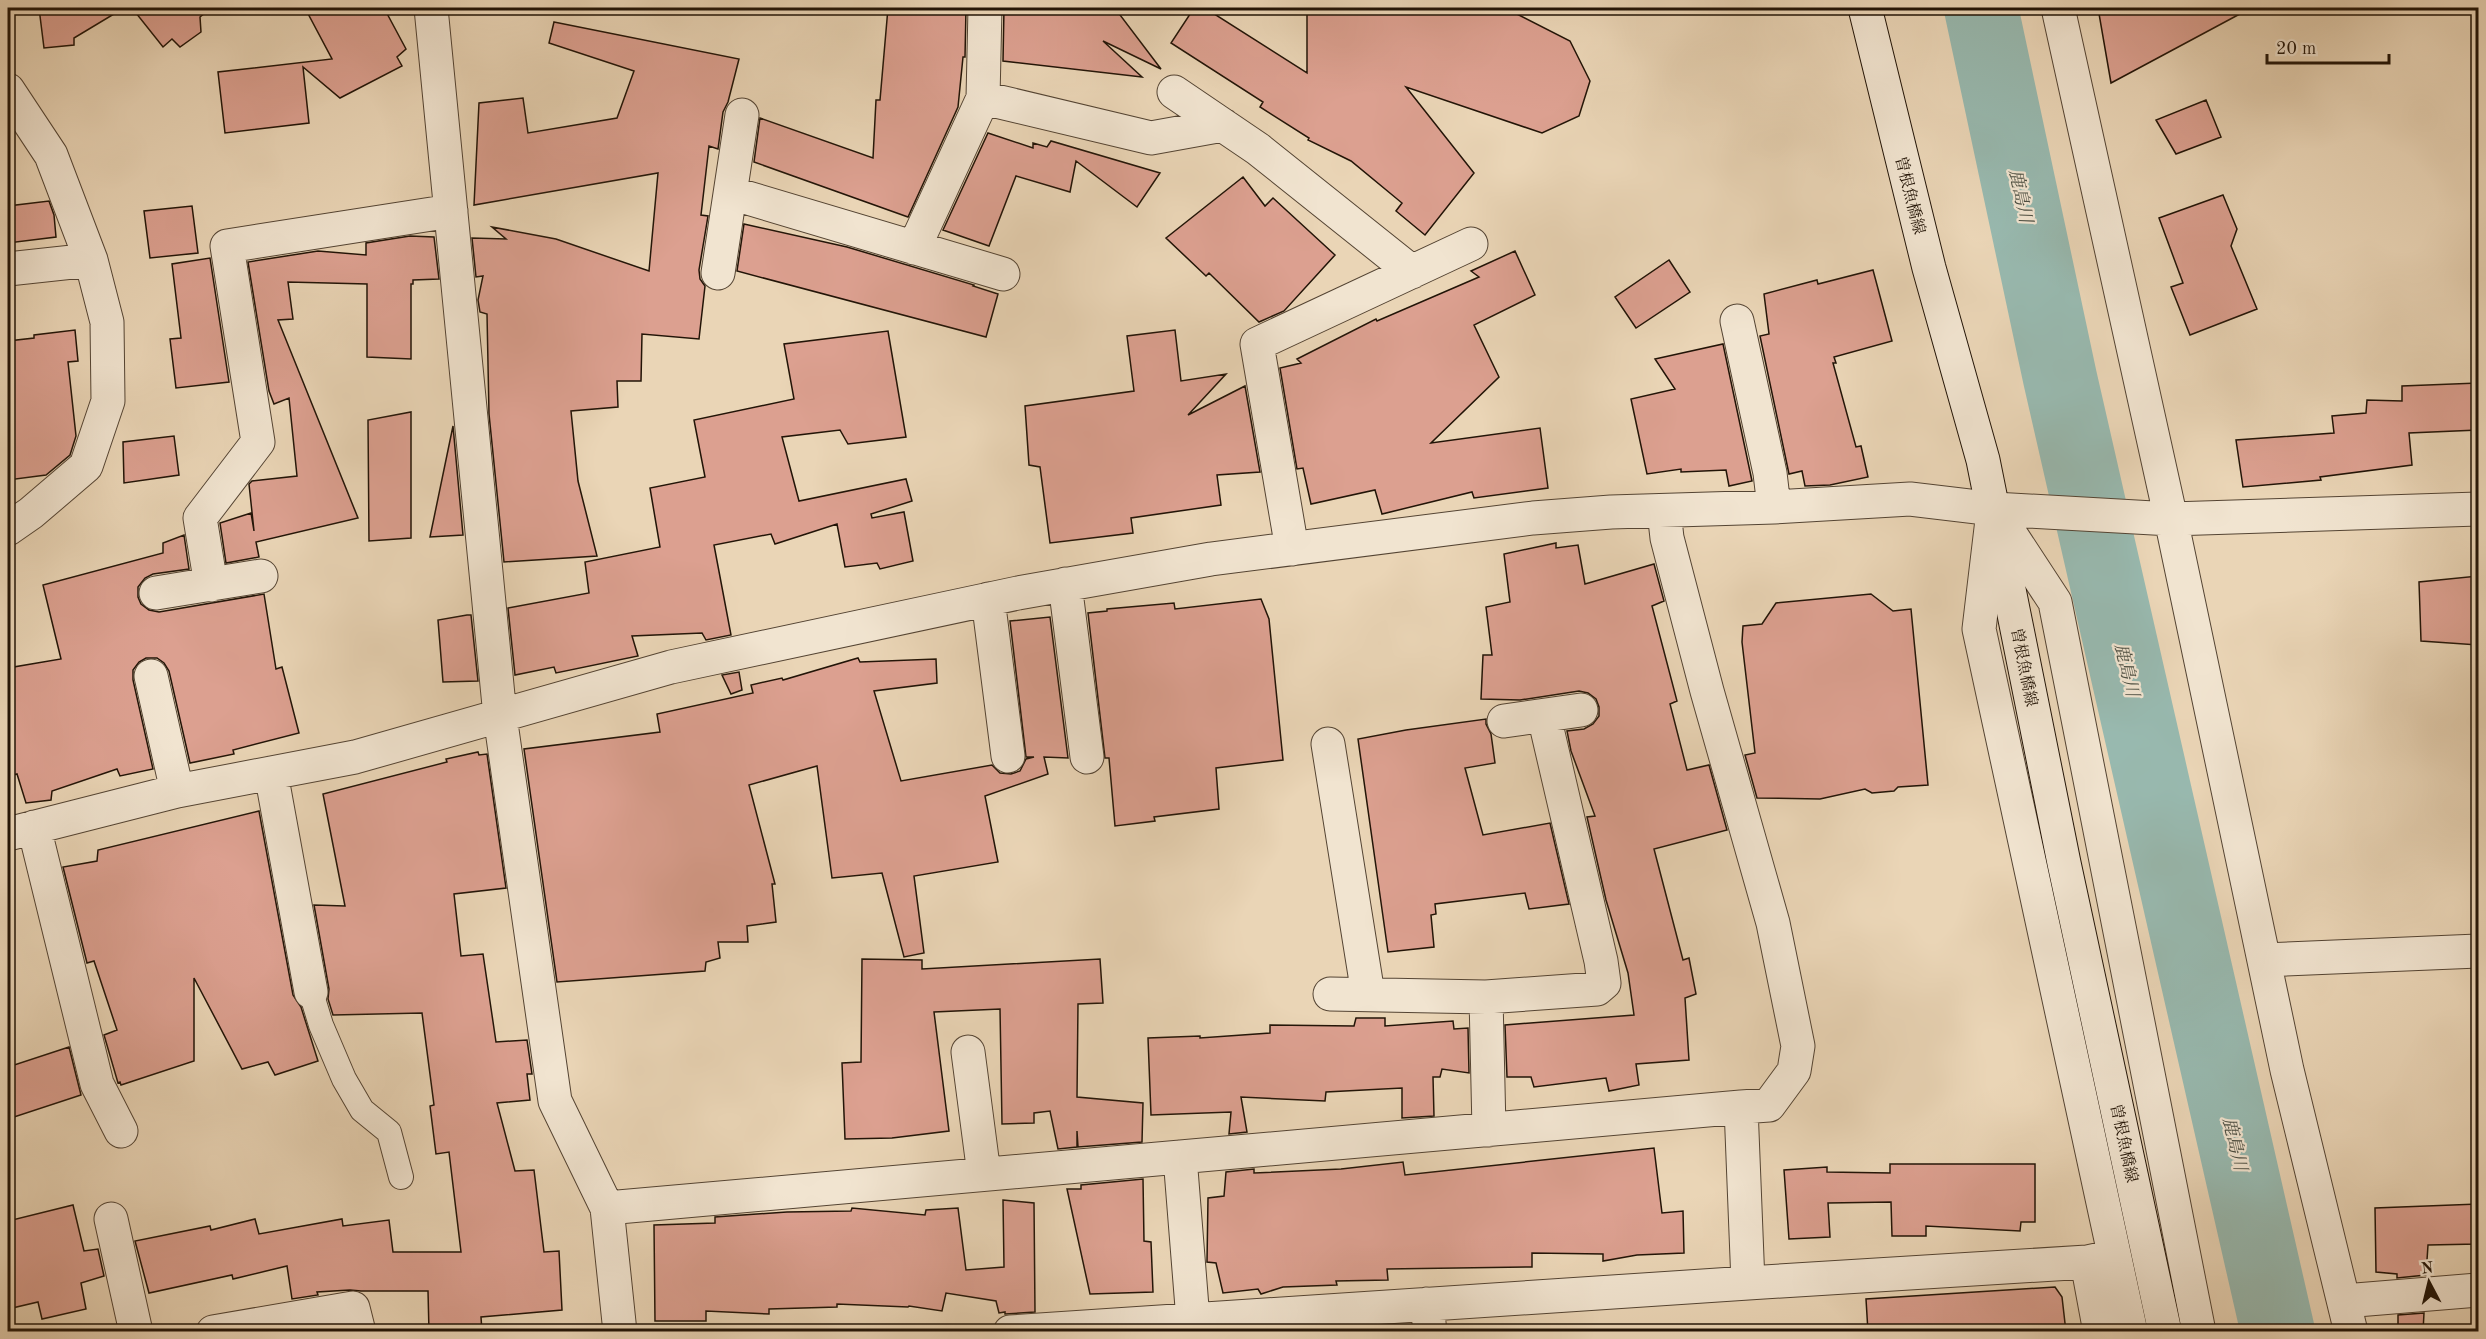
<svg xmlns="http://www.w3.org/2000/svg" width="2486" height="1339" font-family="'Old Standard TT','Noto Serif JP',serif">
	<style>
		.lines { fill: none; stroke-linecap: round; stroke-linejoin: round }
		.river { stroke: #98b9af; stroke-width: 74 }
		.building { fill: #dca090; stroke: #221407; stroke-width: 1.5 }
		.service-casing { stroke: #544433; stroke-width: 26 }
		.minor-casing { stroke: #544433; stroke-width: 35 }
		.secondary-casing { stroke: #221407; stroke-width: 35 }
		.service { stroke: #f1e4d0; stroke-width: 24 }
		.minor { stroke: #f1e4d0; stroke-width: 33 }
		.secondary { stroke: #f1e4d0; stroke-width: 33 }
		.labels { text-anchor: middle; stroke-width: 4.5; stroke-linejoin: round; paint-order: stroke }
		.street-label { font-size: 16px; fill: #221407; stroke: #f1e4d0 }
		.water-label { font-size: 18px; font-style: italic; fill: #4b4e42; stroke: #f1e4d0 }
	</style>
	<rect width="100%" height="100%" fill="#ead5b6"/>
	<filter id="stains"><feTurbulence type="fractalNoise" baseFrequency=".00333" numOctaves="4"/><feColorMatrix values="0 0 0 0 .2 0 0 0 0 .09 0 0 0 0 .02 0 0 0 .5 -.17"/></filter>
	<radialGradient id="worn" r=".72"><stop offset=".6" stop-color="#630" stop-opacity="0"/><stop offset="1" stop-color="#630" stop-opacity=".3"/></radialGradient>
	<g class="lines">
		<path class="river" d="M 1981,8 L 2060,378 L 2278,1332"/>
	</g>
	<path class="building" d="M 39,8 L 124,8 L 74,38 L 74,45 L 44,48 Z
		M 132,8 L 211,8 L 200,17 L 201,32 L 180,47 L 172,39 L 163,47 Z
		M 305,8 L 384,8 L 406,49 L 397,57 L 402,66 L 340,98 L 303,67 L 309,123 L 225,133 L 218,72 L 332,59 Z
		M 888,8 L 966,8 L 965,57 L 963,57 L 958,107 L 908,217 L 754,162 L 760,118 L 873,158 L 876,100 L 880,100 Z
		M 1004,8 L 1118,9 L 1117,11 L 1161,69 L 1103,41 L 1142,77 L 1003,61 Z
		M 1194,8 L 1205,8 L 1307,73 L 1307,8 L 1505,8 L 1570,41 L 1590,81 L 1579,116 L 1542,133 L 1406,87 L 1474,173 L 1425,235 L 1396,211 L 1402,203 L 1351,161 L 1308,140 L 1309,138 L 1260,107 L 1263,102 L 1171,43 Z
		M 2098,8 L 2251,8 L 2111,83 Z
		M 554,22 L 739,59 L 728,102 L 723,112 L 718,149 L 709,146 L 701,215 L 708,216 L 699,270 L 700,279 L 705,286 L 699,339 L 642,334 L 641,381 L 617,381 L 618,407 L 571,411 L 578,481 L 597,556 L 504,562 L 489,414 L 487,314 L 480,312 L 478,300 L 483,276 L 476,277 L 472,238 L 506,239 L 492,227 L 556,239 L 649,271 L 658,173 L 474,205 L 479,103 L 523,98 L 528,133 L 617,118 L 634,71 L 549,43 Z
		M 2206,100 L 2221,137 L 2176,154 L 2156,120 Z
		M 988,133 L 1033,148 L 1033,143 L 1047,147 L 1051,141 L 1160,173 L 1137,207 L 1076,161 L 1070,192 L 1016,176 L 989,246 L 943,230 Z
		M 1243,177 L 1265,206 L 1273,198 L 1335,255 L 1284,311 L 1259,322 L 1209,273 L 1206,276 L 1166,238 Z
		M 2223,195 L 2237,229 L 2231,246 L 2257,309 L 2190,335 L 2171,287 L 2183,283 L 2159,218 Z
		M 49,201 L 54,215 L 56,237 L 8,243 L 8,206 Z
		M 192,206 L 198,253 L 150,258 L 144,211 Z
		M 744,224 L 847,247 L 974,285 L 973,286 L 998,294 L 986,337 L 737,271 Z
		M 410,236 L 434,237 L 439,279 L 413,280 L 413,284 L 411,284 L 411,359 L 367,357 L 367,284 L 288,282 L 293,319 L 278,320 L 358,518 L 256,542 L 259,557 L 226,563 L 220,523 L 251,513 L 254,531 L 249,484 L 252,481 L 297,476 L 289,398 L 274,404 L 269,391 L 248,262 L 318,251 L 366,255 L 366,243 Z
		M 1515,251 L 1535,295 L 1474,325 L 1499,377 L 1431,443 L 1540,428 L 1548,488 L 1474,498 L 1472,492 L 1382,514 L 1375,490 L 1311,504 L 1303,468 L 1297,469 L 1280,368 L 1301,363 L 1297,359 L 1376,319 L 1377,321 L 1479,277 L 1471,271 Z
		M 210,258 L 229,382 L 176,388 L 170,339 L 181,338 L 172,264 Z
		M 1669,260 L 1690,292 L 1636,328 L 1615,297 Z
		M 1873,270 L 1892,341 L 1834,357 L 1836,363 L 1833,363 L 1856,447 L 1861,446 L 1868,477 L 1830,485 L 1805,486 L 1802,471 L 1789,474 L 1760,336 L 1769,334 L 1764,294 L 1817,280 L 1818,284 Z
		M 75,330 L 78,361 L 68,362 L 76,436 L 70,455 L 46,475 L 8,480 L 8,341 L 34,338 L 34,335 Z
		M 1175,330 L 1181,381 L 1226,374 L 1188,415 L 1245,386 L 1260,472 L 1217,475 L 1221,505 L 1131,518 L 1133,533 L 1050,543 L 1040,467 L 1029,465 L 1025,406 L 1134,391 L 1127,336 Z
		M 888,331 L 906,437 L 848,444 L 840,430 L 782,437 L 799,501 L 906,479 L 912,501 L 871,514 L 872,518 L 904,512 L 913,561 L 880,569 L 877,563 L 845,567 L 837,524 L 775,544 L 771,534 L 714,545 L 731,635 L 706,640 L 702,633 L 632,636 L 638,656 L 556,673 L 554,667 L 515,675 L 508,608 L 589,593 L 585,562 L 660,547 L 650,488 L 705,477 L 694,420 L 794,399 L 784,344 Z
		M 1723,344 L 1752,481 L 1729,486 L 1726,470 L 1681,472 L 1681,469 L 1647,474 L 1631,399 L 1675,389 L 1655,359 Z
		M 2478,383 L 2478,430 L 2409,433 L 2412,465 L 2320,477 L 2321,480 L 2243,487 L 2236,440 L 2334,433 L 2332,416 L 2366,413 L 2367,400 L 2402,401 L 2402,386 Z
		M 411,412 L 411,538 L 369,541 L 368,420 Z
		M 453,426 L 463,535 L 430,537 Z
		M 174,436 L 179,475 L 124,483 L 123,442 Z
		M 184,535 L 189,569 L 153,574 L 145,578 L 138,587 L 138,597 L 141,604 L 149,610 L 159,612 L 264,594 L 276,669 L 282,667 L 299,733 L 233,750 L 234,754 L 190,763 L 169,671 L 164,663 L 157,658 L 146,658 L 139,662 L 133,670 L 133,680 L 153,769 L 120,776 L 117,769 L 52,791 L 51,800 L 26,803 L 17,774 L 13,775 L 8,745 L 8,668 L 61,659 L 43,585 L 163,553 L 163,543 Z
		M 1556,543 L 1556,548 L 1578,545 L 1585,584 L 1654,564 L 1664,601 L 1652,606 L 1677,701 L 1670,704 L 1687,770 L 1709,765 L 1727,830 L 1654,849 L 1683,960 L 1689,958 L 1696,994 L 1685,998 L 1689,1060 L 1636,1064 L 1639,1085 L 1609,1091 L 1606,1078 L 1534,1087 L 1531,1077 L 1507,1077 L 1505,1025 L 1634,1015 L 1628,973 L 1606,900 L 1587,817 L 1595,816 L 1571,751 L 1567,731 L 1584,729 L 1593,724 L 1599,716 L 1599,707 L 1596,699 L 1588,693 L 1579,691 L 1520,700 L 1481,699 L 1483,655 L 1492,655 L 1486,607 L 1510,602 L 1504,554 Z
		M 2478,576 L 2478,645 L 2421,641 L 2419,582 Z
		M 1871,594 L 1893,611 L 1911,609 L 1928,785 L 1898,787 L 1894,791 L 1872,793 L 1865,789 L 1820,799 L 1757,798 L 1745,755 L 1755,753 L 1742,642 L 1743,626 L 1762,624 L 1776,603 Z
		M 1261,599 L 1269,619 L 1283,760 L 1216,768 L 1219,809 L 1154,817 L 1155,821 L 1115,826 L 1109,758 L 1105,758 L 1088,613 L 1107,611 L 1107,609 L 1174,603 L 1175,609 Z
		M 467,615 L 471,615 L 478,681 L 443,682 L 438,620 Z
		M 1050,617 L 1068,758 L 1044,757 L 1048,774 L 985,796 L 998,862 L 914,876 L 924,953 L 904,957 L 882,873 L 832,878 L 817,766 L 749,785 L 775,884 L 772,884 L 776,922 L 747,926 L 748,942 L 718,942 L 720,958 L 706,962 L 705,971 L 557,982 L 524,749 L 660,732 L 657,714 L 753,693 L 751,685 L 782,678 L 783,680 L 858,658 L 860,662 L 936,659 L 937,683 L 874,691 L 901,781 L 992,765 L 1000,773 L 1011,774 L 1020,771 L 1026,759 L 1034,757 L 1026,757 L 1010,621 Z
		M 739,672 L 742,690 L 731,694 L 722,675 Z
		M 1486,719 L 1486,724 L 1491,734 L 1495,763 L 1465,768 L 1483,835 L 1550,823 L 1569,904 L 1529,909 L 1525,893 L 1435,904 L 1436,914 L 1431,915 L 1434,947 L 1388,952 L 1358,739 L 1406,730 Z
		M 478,752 L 479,755 L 487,754 L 506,888 L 454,894 L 461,956 L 483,954 L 496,1042 L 527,1040 L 532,1074 L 527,1074 L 530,1100 L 497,1103 L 515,1171 L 534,1170 L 544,1252 L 559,1251 L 562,1310 L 481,1317 L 482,1332 L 429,1332 L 428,1291 L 361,1291 L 350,1290 L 317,1292 L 318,1295 L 292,1299 L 287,1266 L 233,1279 L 232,1275 L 149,1293 L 135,1241 L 210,1226 L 211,1230 L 255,1219 L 259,1234 L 342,1219 L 343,1226 L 389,1220 L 393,1252 L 461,1252 L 449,1152 L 436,1154 L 430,1106 L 434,1105 L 422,1013 L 333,1015 L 328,999 L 329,989 L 314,905 L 345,906 L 323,794 L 447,762 L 446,759 Z
		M 259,811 L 293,995 L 301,1007 L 318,1061 L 275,1075 L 268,1062 L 242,1069 L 194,978 L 194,1061 L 121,1085 L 120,1082 L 118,1083 L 104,1035 L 117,1030 L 94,961 L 87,963 L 63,867 L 97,861 L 98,850 Z
		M 862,959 L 922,960 L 922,969 L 1100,959 L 1103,1003 L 1078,1004 L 1077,1097 L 1143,1103 L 1142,1142 L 1078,1147 L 1077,1131 L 1077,1147 L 1058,1149 L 1050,1111 L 1034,1113 L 1034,1123 L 1002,1124 L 1000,1009 L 934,1012 L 949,1131 L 892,1138 L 845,1139 L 842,1063 L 861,1062 Z
		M 1356,1018 L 1385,1018 L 1385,1026 L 1453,1021 L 1454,1029 L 1468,1028 L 1469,1073 L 1442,1069 L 1440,1077 L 1433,1077 L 1434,1116 L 1402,1118 L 1402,1088 L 1326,1092 L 1325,1101 L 1241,1097 L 1247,1132 L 1229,1134 L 1231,1112 L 1151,1115 L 1148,1038 L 1200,1036 L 1200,1038 L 1270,1033 L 1270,1025 L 1354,1026 Z
		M 69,1047 L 81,1095 L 8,1119 L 8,1067 Z
		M 1654,1148 L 1662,1213 L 1683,1211 L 1684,1253 L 1637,1255 L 1603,1261 L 1603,1254 L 1532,1253 L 1532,1267 L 1387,1269 L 1388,1280 L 1336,1281 L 1337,1285 L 1283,1287 L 1261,1294 L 1258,1289 L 1223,1293 L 1216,1263 L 1207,1262 L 1208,1198 L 1224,1196 L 1226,1172 L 1254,1169 L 1254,1173 L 1341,1169 L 1403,1162 L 1405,1175 Z
		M 1890,1164 L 2035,1164 L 2035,1222 L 2021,1222 L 2020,1231 L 1926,1226 L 1926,1236 L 1892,1236 L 1891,1202 L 1828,1203 L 1830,1237 L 1789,1239 L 1784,1170 L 1827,1167 L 1827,1172 L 1890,1173 Z
		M 1143,1179 L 1144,1241 L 1151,1242 L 1153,1292 L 1090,1294 L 1067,1189 L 1081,1189 L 1081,1185 Z
		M 1003,1200 L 1034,1203 L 1035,1312 L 1005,1314 L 1005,1312 L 999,1313 L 996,1301 L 946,1293 L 942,1311 L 909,1306 L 908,1307 L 837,1304 L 837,1307 L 769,1309 L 769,1314 L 706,1311 L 706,1321 L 655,1321 L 654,1225 L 715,1223 L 715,1217 L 787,1212 L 851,1211 L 852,1208 L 925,1215 L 926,1210 L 958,1208 L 966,1270 L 1004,1267 Z
		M 2478,1204 L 2478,1244 L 2428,1245 L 2426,1275 L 2397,1278 L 2397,1274 L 2376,1272 L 2375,1208 Z
		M 73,1205 L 84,1251 L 98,1249 L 104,1276 L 81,1283 L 86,1309 L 42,1319 L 38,1302 L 8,1309 L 8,1221 Z
		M 2055,1287 L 2062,1297 L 2066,1332 L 1980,1326 L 1944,1329 L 1943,1326 L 1868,1332 L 1866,1299 Z
		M 2424,1313 L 2423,1332 L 2398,1332 L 2398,1315 Z"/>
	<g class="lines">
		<g class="service-casing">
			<path id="service" d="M 311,992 L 321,1025 L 344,1079 L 362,1110 L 389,1132 L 401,1177"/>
		</g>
		<g class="minor-casing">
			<path id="minor" d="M 431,8 L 500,716 L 555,1101 L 607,1208 L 620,1332
				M 2058,8 L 2171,519 L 2287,1070 L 2351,1332
				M 8,90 L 51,155 L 91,260 L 107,322 L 108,401 L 86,466 L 31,513 L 8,529
				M 1174,92 L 1258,149 L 1412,272
				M 983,98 L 1151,138 L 1223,125
				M 731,193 L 1003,274
				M 914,248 L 983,98 L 985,8
				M 8,269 L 91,260
				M 718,273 L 742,115
				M 1737,321 L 1770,473 L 1774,507
				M 1994,509 L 2055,602 L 2199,1332
				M 1664,511 L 1667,538 L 1707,691 L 1773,923 L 1798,1046 L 1794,1071 L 1769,1105 L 1741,1107
				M 1992,520 L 1979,629 L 2131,1332
				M 1292,549 L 1257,344 L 1471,244
				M 1065,584 L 1087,757
				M 211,585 L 200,518 L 258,442 L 227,246 L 451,211
				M 156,593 L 261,576
				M 988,599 L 1008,756
				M 151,676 L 177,791
				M 1504,721 L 1581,710
				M 1328,744 L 1368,994
				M 271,773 L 311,992
				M 34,827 L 97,1084 L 121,1131
				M 8,834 L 177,791 L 355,757 L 671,667 L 1018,593 L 1211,559 L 1533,518 L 1611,512 L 1774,507 L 1910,499 L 1994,509 L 2171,519 L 2478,509
				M 2264,960 L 2478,951
				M 1330,994 L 1486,997 L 1597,989 L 1604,983 L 1601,961 L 1544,716
				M 1486,997 L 1489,1130
				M 968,1052 L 984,1174
				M 1180,1157 L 1193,1320
				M 607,1208 L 1741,1107 L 1748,1283 L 2087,1262 L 2114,1256
				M 111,1219 L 136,1332
				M 2087,1262 L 2100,1332
				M 2344,1301 L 2478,1290
				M 1427,1304 L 1430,1332
				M 213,1332 L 353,1308 L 359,1332
				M 1010,1332 L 1748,1283"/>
		</g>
		<g class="secondary-casing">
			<path id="secondary" d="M 1865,8 L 1929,268 L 1983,460 L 2064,863 L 2165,1332"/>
		</g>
		<use href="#service" class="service"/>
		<use href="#minor" class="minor"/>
		<use href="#secondary" class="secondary"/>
	</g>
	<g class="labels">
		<g class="street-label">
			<text transform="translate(1911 195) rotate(76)" y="6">曽根魚橋線</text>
			<text transform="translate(2025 667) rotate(79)" y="6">曽根魚橋線</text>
			<text transform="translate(2125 1143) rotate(78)" y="6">曽根魚橋線</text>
		</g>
		<g class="water-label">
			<text transform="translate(2021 196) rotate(78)" y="6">鹿島川</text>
			<text transform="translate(2127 670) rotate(77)" y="6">鹿島川</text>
			<text transform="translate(2235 1144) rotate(77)" y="6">鹿島川</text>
		</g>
	</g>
	<rect width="2486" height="1339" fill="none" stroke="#ead5b6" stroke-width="30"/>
	<rect x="9" y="9" width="2468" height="1321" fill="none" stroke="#221407" stroke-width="3"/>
	<rect x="15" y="15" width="2456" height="1309" fill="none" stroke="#221407" stroke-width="1.5"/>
	<g transform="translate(2429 1282) rotate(353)" stroke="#f1e4d0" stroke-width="4.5" paint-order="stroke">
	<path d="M0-4.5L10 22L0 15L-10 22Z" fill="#221407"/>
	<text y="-9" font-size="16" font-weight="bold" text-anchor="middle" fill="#221407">N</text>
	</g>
	<path d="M2267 54v9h122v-9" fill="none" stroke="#221407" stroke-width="3"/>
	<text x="2276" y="54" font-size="18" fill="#221407" stroke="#f1e4d0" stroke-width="4.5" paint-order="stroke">20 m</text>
	<rect width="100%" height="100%" filter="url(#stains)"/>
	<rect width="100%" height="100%" fill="url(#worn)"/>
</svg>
